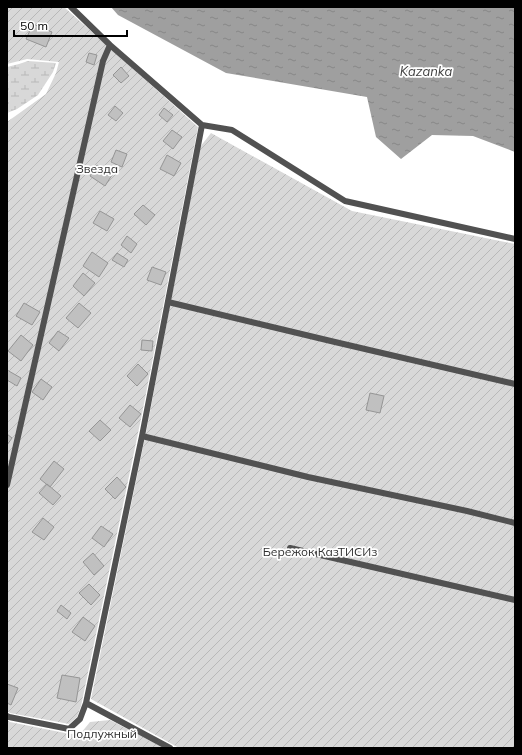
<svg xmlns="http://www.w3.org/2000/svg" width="522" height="755" font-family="Mulish,sans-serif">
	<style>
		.wetland { fill: url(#wetland-marsh) }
		.garden { fill: url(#garden-furrows) }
		.water { fill: url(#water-ripples) }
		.building { fill: #c0c0c0; stroke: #959595 }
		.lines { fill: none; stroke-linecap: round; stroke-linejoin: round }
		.lane { stroke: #515151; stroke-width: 6 }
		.labels { text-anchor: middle; stroke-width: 3.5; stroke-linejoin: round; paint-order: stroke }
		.park-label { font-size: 12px; fill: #2f2f2f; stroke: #fff }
		.water-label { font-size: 13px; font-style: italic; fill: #404040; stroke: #fff }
	</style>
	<defs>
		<pattern id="wetland-marsh" width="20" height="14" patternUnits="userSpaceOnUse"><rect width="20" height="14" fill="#d8d8d8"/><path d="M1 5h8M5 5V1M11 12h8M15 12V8" fill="none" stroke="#b8b8b8"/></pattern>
		<pattern id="garden-furrows" width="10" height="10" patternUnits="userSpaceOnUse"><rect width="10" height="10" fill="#d8d8d8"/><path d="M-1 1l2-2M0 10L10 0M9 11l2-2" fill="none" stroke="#b8b8b8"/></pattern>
		<pattern id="water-ripples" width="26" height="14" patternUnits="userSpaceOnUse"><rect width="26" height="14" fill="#9f9f9f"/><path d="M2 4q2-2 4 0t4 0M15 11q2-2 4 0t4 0" fill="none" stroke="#878787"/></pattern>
	</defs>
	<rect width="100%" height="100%" fill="#fff"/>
	<path class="wetland" d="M 28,61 L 56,63 L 53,72 L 38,95 L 17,109 L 7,113 L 7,67 L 19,64 Z"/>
	<path class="garden" d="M 7,7 L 64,7 L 198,127 L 142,414 L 81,706 L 77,717 L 69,724 L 10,713 L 7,711 L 7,122 L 46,94 L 56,73 L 59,62 L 27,59 L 7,64 Z
		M 211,133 L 352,211 L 515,244 L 515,748 L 179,748 L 91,699 L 147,428 L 200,147 Z
		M 7,720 L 10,722 L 70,734 L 81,733 L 90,722 L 110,720 L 164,748 L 7,748 Z"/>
	<path class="water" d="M 111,7 L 515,7 L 515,152 L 473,136 L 432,135 L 401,159 L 376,137 L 367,97 L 226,73 L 118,15 Z"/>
	<path class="building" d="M 33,24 L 52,32 L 46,47 L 26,39 Z
		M 89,53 L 97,55 L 94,65 L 86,62 Z
		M 121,67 L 129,76 L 121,83 L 113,75 Z
		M 115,106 L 123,113 L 116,121 L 108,115 Z
		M 164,108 L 173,115 L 167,122 L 159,115 Z
		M 172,130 L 182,137 L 173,149 L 163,141 Z
		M 116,150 L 127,154 L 122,167 L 111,162 Z
		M 167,155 L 181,163 L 174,176 L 160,169 Z
		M 97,165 L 112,175 L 105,186 L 90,176 Z
		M 143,205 L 155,215 L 146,225 L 134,214 Z
		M 100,211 L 114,219 L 107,231 L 93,223 Z
		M 127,236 L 137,244 L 131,253 L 121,245 Z
		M 92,252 L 108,263 L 99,277 L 83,266 Z
		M 117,253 L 128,260 L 124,267 L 112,260 Z
		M 152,267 L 166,272 L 161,285 L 147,280 Z
		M 83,273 L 95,283 L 84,296 L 73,286 Z
		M 24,303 L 40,312 L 32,325 L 16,316 Z
		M 79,303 L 91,313 L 78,328 L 66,318 Z
		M 58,331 L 69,338 L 59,351 L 49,343 Z
		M 21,335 L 33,345 L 21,361 L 8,351 Z
		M 142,340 L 153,341 L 152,351 L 141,350 Z
		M 138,364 L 148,374 L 137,386 L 127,376 Z
		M 7,370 L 21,378 L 17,386 L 7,380 Z
		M 41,379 L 52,387 L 43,400 L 32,392 Z
		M 370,393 L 384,396 L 380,413 L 366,410 Z
		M 130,405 L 141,414 L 130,427 L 119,418 Z
		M 100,420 L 111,430 L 100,441 L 89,431 Z
		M 7,434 L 12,438 L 7,445 Z
		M 54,461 L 64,469 L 50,487 L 40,479 Z
		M 117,477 L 126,487 L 115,499 L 105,489 Z
		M 47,484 L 61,496 L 53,505 L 39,493 Z
		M 43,518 L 54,527 L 44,540 L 32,532 Z
		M 101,526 L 113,534 L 104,547 L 92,538 Z
		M 93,553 L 104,566 L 94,575 L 83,562 Z
		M 89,584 L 100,595 L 91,605 L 79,593 Z
		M 61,605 L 71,613 L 67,619 L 57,611 Z
		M 83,617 L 95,626 L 85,641 L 72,632 Z
		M 62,675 L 80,678 L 76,702 L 57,698 Z
		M 7,684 L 18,688 L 11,705 L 7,703 Z"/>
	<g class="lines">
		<path class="lane" d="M 71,7 L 110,45 L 202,125 L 232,130 L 345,201 L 515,239
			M 168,302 L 335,342 L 515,384
			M 142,436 L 308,477 L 467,511 L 515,523
			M 7,485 L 103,61 L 110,45
			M 290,548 L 515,600
			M 86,703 L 142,436 L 202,125
			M 7,716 L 9,717 L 69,729 L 80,719 L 86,703 L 170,748"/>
	</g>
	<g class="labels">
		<g class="park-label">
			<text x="97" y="173">Звезда</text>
			<text x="320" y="556">Бережок КазТИСИз</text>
			<text x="102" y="738">Подлужный</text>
		</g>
		<g class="water-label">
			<text x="426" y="76">Kazanka</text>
		</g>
	</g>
	<rect width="522" height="755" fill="none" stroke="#000000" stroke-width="16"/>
	<path d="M14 30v6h113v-6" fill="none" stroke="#000000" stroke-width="2"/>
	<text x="20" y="30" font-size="12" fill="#000000" stroke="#ffffff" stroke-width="3" paint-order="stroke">50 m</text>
</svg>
